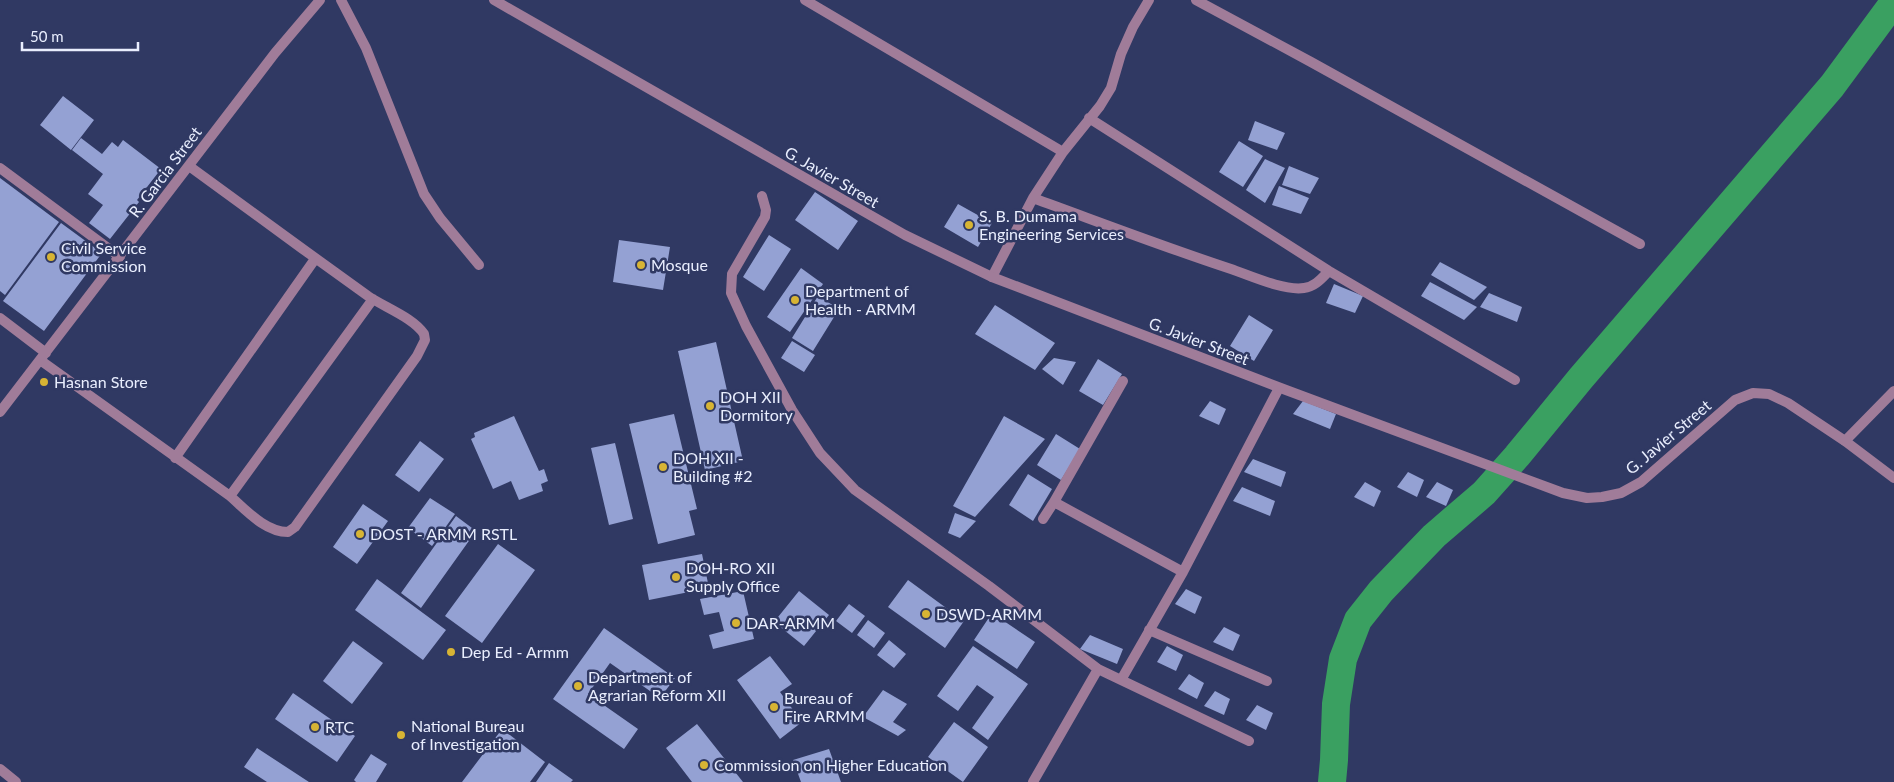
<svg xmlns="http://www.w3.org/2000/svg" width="1894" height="782" font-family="Lato,sans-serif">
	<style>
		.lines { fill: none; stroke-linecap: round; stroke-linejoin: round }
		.river { stroke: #3aa061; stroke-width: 28 }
		.building { fill: #94a1d3 }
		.minor { stroke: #a07c99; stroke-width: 10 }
		.tertiary { stroke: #a07c99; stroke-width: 10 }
		.poi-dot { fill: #d7b434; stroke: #303963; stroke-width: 2 }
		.labels { text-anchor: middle; stroke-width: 5; stroke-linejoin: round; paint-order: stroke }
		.street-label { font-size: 16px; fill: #e9eefe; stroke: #303963 }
		.poi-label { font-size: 16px; fill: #e9eefe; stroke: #303963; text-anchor: start }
	</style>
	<rect width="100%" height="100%" fill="#303963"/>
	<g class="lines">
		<path class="river" d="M 1332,782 L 1334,760 L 1336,704 L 1343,659 L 1358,620 L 1381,591 L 1434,536 L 1484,493 L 1517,456 L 1581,378 L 1832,86 L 1894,2"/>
	</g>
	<path class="building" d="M 63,96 L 94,120 L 71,150 L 40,125 Z
		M 1255,121 L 1285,133 L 1277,150 L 1248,140 Z
		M 81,138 L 102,154 L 112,142 L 118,147 L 123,140 L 161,169 L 137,200 L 139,202 L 110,239 L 89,223 L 103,205 L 88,194 L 103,174 L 72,150 Z
		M 1239,141 L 1263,156 L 1243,187 L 1219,172 Z
		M 1265,159 L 1285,168 L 1265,203 L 1246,190 Z
		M 1289,166 L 1319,178 L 1310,194 L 1282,185 Z
		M 0,178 L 59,222 L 5,295 L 0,291 Z
		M 1279,186 L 1309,198 L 1301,214 L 1272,205 Z
		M 815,192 L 858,221 L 838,250 L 795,220 Z
		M 958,204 L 992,223 L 978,247 L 944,227 Z
		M 61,223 L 102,253 L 44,331 L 3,301 Z
		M 769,235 L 791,249 L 764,291 L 743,277 Z
		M 619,240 L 670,247 L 663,290 L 613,282 Z
		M 1440,262 L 1487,287 L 1474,300 L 1431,275 Z
		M 801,268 L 823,284 L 790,332 L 767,317 Z
		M 1430,282 L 1477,307 L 1464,320 L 1421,296 Z
		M 1334,284 L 1363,296 L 1355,313 L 1326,303 Z
		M 1489,293 L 1522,307 L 1517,322 L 1480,307 Z
		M 818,296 L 839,309 L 813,351 L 792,338 Z
		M 995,305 L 1055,343 L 1035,370 L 975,334 Z
		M 1249,315 L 1273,330 L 1254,361 L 1230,346 Z
		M 792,341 L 815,355 L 804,372 L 781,358 Z
		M 716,342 L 743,461 L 705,470 L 678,351 Z
		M 1054,358 L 1076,362 L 1063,385 L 1042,369 Z
		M 1098,359 L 1122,374 L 1103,405 L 1079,391 Z
		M 1210,401 L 1226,409 L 1219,425 L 1199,416 Z
		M 1303,401 L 1336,414 L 1330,429 L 1293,414 Z
		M 674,414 L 697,509 L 689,511 L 695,535 L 658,544 L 629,424 Z
		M 514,416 L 539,471 L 544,469 L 548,481 L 541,484 L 543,491 L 519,500 L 511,481 L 493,489 L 471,439 L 475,437 L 474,433 Z
		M 1004,416 L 1045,439 L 975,517 L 953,506 Z
		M 1056,434 L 1080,449 L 1061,480 L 1037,465 Z
		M 420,441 L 444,459 L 419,492 L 395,475 Z
		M 615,443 L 633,519 L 609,525 L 591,448 Z
		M 1253,459 L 1286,472 L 1281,487 L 1244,472 Z
		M 1408,472 L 1424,480 L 1417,497 L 1397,487 Z
		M 1028,474 L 1052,489 L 1033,521 L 1009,505 Z
		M 1365,482 L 1381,491 L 1374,507 L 1354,497 Z
		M 1437,482 L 1453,490 L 1446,506 L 1426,497 Z
		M 1242,487 L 1275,501 L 1270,516 L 1233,501 Z
		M 430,498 L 455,514 L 432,546 L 408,528 Z
		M 363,504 L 388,521 L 357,564 L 333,547 Z
		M 955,513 L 976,521 L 960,538 L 948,533 Z
		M 456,516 L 476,531 L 421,608 L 401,593 Z
		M 498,544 L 535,570 L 482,643 L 445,616 Z
		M 702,554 L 709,588 L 649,600 L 642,565 Z
		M 377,579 L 446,630 L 423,660 L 355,610 Z
		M 908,580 L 964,621 L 945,648 L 888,607 Z
		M 1186,589 L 1202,597 L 1195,614 L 1175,604 Z
		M 743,591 L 754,639 L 713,649 L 709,635 L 724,631 L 719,612 L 704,615 L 700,599 Z
		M 799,591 L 829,615 L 804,646 L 774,622 Z
		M 849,604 L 865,616 L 852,633 L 836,621 Z
		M 992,613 L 1035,642 L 1017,669 L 974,640 Z
		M 868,620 L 885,633 L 874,648 L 857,635 Z
		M 1224,627 L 1240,635 L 1233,651 L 1213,642 Z
		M 604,628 L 675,678 L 660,698 L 610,663 L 588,694 L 638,729 L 624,749 L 553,699 Z
		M 1090,635 L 1123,649 L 1117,664 L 1080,649 Z
		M 889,640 L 906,654 L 894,668 L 877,655 Z
		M 353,641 L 383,663 L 352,704 L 323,681 Z
		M 973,646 L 1028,684 L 988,740 L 972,728 L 994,697 L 977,685 L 958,711 L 937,696 Z
		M 1167,646 L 1183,655 L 1176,671 L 1157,662 Z
		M 770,656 L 792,684 L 780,692 L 802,722 L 780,739 L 737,680 Z
		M 1189,674 L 1204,683 L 1197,699 L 1178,689 Z
		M 883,690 L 907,704 L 893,722 L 906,730 L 898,736 L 863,717 Z
		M 1215,691 L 1230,699 L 1224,715 L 1204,706 Z
		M 293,693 L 355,736 L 337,762 L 275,719 Z
		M 1257,705 L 1273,713 L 1266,730 L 1246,720 Z
		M 954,722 L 988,747 L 963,782 L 928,757 Z
		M 697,724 L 743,782 L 692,782 L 666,748 Z
		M 502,729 L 545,762 L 530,782 L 462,782 Z
		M 257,748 L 309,782 L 267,782 L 244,767 Z
		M 829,749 L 841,782 L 801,782 L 793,760 Z
		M 371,754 L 387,764 L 376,782 L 356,782 L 354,780 Z
		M 549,763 L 573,780 L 571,782 L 536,782 Z"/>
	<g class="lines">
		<path class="minor" d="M 341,0 L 366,48 L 424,194 L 440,218 L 479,265
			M 805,0 L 1063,152
			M 1196,0 L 1311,62 L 1640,244
			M 1089,118 L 1329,271 L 1515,380
			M 0,168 L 120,257
			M 762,196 L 766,210 L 765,217 L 732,274 L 731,293 L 746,326 L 792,410 L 820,453 L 855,490 L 989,586 L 1098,669 L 1033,782
			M 1033,198 C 1099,222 1164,247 1231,269 C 1251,276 1284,291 1304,288 C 1315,287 1322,278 1329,271
			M 992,277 L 1033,198 L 1063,152 L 1100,106 L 1111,88 L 1121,54 L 1133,27 L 1149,0
			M 0,318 L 46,353
			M 40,360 L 230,496 C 246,510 265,532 288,532 L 295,527 L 417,356 L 425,340 L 424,334 C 414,318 384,307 368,296 C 308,253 249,210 189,166
			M 0,412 L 275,53 L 320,0
			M 1845,441 L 1894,391
			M 175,458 L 315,259
			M 230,496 L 373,299
			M 1054,502 L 1183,572
			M 1043,519 L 1054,502 L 1123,381
			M 1149,630 L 1267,681
			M 1098,669 L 1249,741
			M 1121,680 L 1183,572 L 1279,388"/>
		<path class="tertiary" d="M 494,0 L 905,235 L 992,277 L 1286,390 L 1563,493 L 1587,498 L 1602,497 L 1621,493 L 1641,482 L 1735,400 L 1753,393 L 1769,394 L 1788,403 L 1845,441 L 1894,478
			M 0,769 L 16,782"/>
	</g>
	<g class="poi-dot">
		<circle cx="969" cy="225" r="5"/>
		<circle cx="51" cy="257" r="5"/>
		<circle cx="641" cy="265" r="5"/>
		<circle cx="795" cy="300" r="5"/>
		<circle cx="44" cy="382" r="5"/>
		<circle cx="710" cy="406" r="5"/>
		<circle cx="663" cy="467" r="5"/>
		<circle cx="360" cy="534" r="5"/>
		<circle cx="676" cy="577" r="5"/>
		<circle cx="926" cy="614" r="5"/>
		<circle cx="736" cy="623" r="5"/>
		<circle cx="451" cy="652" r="5"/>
		<circle cx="578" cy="686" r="5"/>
		<circle cx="774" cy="707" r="5"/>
		<circle cx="315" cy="727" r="5"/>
		<circle cx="401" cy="735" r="5"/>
		<circle cx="704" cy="765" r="5"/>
	</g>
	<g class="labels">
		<g class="street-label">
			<text transform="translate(165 172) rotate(-53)" y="6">R. Garcia Street</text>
			<text transform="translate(832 177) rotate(30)" y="6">G. Javier Street</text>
			<text transform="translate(1199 341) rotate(21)" y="6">G. Javier Street</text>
			<text transform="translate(1668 437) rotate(-40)" y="6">G. Javier Street</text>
		</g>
		<g class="poi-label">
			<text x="979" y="222">S. B. Dumama<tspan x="979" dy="18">Engineering Services</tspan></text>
			<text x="61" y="254">Civil Service<tspan x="61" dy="18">Commission</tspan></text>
			<text x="651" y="271">Mosque</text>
			<text x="805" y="297">Department of<tspan x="805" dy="18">Health - ARMM</tspan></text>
			<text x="54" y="388">Hasnan Store</text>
			<text x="720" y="403">DOH XII<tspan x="720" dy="18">Dormitory</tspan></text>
			<text x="673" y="464">DOH XII -<tspan x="673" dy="18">Building #2</tspan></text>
			<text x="370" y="540">DOST - ARMM RSTL</text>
			<text x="686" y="574">DOH-RO XII<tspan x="686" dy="18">Supply Office</tspan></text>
			<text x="936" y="620">DSWD-ARMM</text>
			<text x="746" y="629">DAR-ARMM</text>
			<text x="461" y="658">Dep Ed - Armm</text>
			<text x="588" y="683">Department of<tspan x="588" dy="18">Agrarian Reform XII</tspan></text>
			<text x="784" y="704">Bureau of<tspan x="784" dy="18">Fire ARMM</tspan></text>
			<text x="411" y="732">National Bureau<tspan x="411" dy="18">of Investigation</tspan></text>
			<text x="325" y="733">RTC</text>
			<text x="714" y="771">Commission on Higher Education</text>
		</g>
	</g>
	<path d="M22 42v8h116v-8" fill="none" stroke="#e9eefe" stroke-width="2.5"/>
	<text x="30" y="42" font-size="15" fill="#e9eefe" stroke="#303963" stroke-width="4" paint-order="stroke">50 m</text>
</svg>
